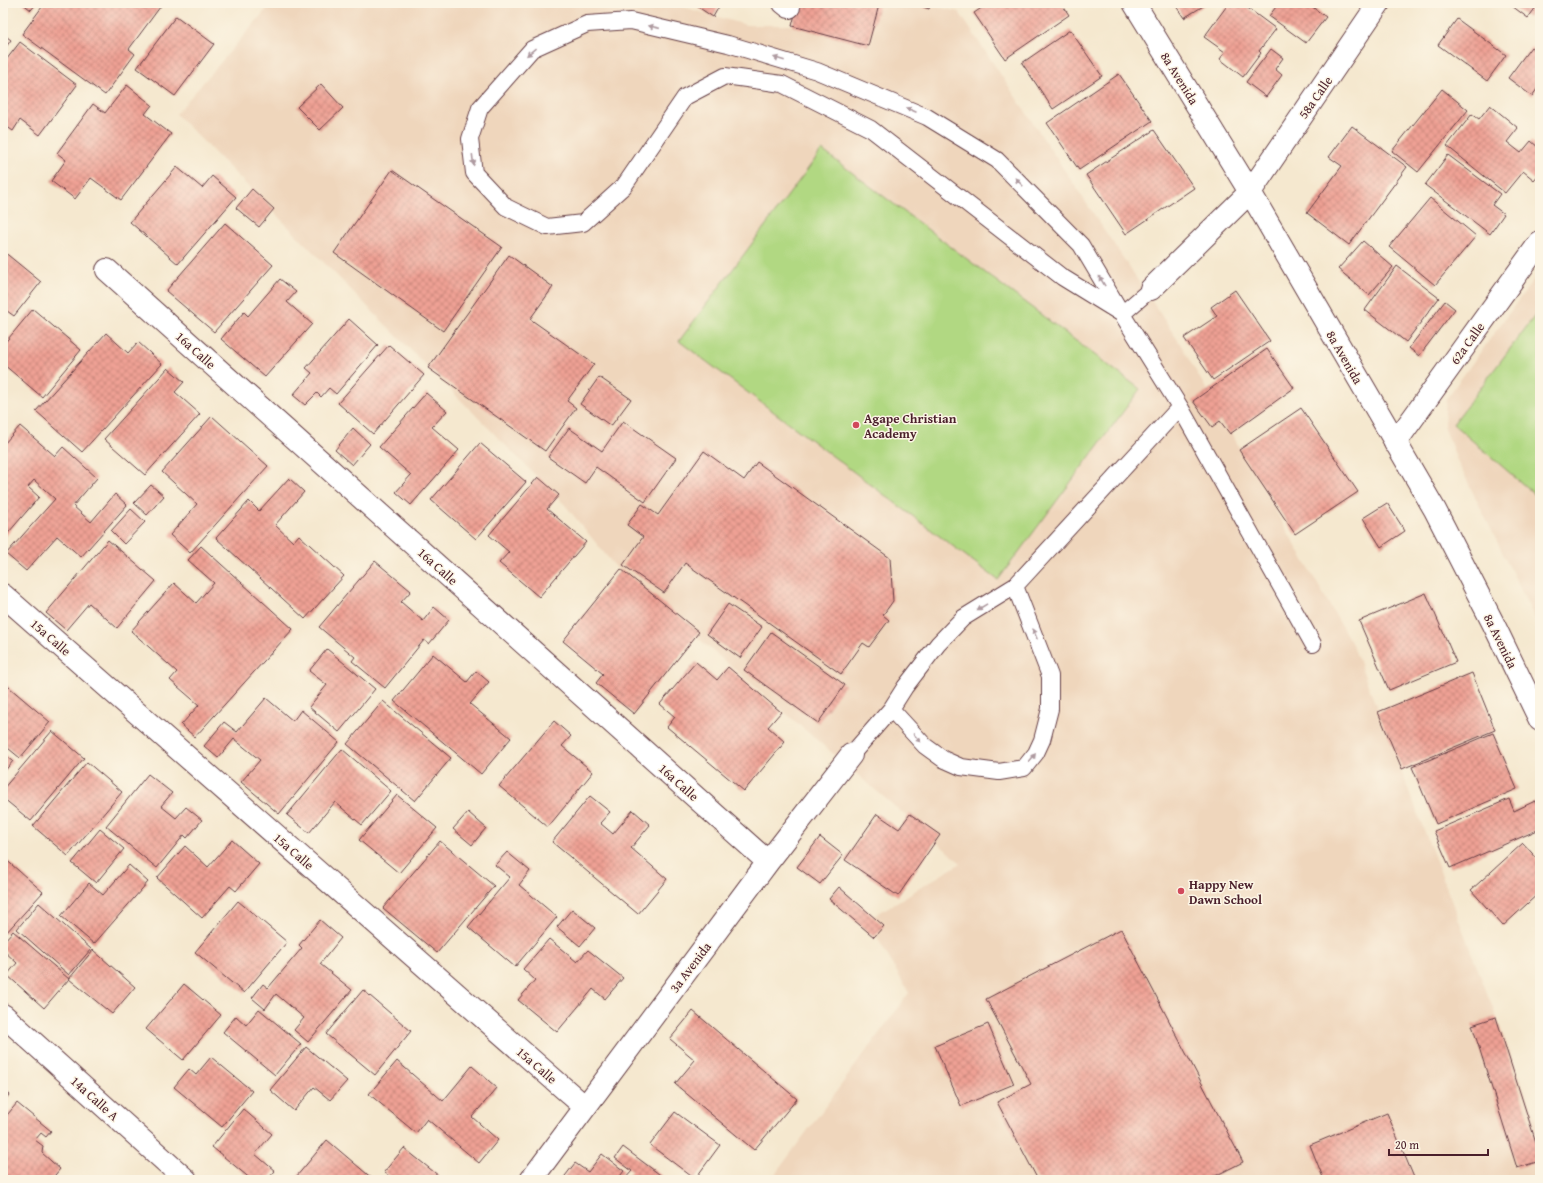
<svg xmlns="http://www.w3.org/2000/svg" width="1543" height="1183" font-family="'Gentium Book Plus',serif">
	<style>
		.built { fill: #efd6bc }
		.green { fill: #b1d882; stroke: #7e7c56 }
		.building { fill: url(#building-cross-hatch) }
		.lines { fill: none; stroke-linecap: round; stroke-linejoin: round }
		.lane-casing { stroke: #643d44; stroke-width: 18 }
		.street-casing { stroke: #643d44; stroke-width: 24 }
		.lane { stroke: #fff; stroke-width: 16 }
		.street { stroke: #fff; stroke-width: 22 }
		.oneway { fill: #ae9aa0 }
		.poi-dot { fill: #d1495b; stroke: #fcf5e5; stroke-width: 1.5 }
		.labels { text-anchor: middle; stroke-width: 3; stroke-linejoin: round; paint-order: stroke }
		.street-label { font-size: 13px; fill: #4a1f2b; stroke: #fcf5e5 }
		.poi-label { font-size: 13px; font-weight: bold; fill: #4a1f2b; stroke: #fcf5e5; text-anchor: start }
	</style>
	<defs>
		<pattern id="building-cross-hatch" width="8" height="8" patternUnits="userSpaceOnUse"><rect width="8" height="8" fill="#efa194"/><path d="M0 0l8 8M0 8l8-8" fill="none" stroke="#c48379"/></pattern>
	</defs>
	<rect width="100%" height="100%" fill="#fcf5e5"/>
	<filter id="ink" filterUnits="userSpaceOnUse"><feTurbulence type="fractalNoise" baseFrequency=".025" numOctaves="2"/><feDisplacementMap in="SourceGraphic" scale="8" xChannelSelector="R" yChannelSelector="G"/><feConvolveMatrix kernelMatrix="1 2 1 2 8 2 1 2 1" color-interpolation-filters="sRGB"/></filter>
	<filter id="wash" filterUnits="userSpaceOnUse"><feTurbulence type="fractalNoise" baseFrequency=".012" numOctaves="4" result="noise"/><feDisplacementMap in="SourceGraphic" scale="16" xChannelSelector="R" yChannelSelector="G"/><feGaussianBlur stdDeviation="0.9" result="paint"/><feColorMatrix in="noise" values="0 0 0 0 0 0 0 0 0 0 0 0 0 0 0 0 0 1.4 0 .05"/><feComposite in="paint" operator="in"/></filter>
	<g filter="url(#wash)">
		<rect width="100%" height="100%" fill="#f5e8cf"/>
		<path class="built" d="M 272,3 L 669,3 L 746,25 L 809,25 L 827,3 L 921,3 L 959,12 L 1181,345 L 1353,646 L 1540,1130 L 1540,1180 L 771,1180 L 909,993 L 867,920 L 961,863 L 618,570 L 565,505 L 176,114 Z
			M 1540,271 L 1540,629 L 1456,458 L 1444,426 L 1446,399 Z"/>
		<path class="green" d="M 822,150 L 1140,389 L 998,580 L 679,341 Z
			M 1540,309 L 1540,499 L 1453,424 Z"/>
		<g id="blocks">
			<path class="building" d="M 22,3 L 37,3 L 31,10 Z
				M 45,3 L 163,3 L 129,49 L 135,54 L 105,95 L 22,34 Z
				M 700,3 L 721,3 L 713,17 L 698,7 Z
				M 798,3 L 870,3 L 879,5 L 868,46 L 792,26 Z
				M 913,3 L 931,3 L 929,9 Z
				M 989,3 L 1061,3 L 1069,15 L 1005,59 L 974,13 Z
				M 1174,3 L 1208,3 L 1184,18 Z
				M 1229,3 L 1241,3 L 1276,29 L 1259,51 L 1261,53 L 1243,77 L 1220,59 L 1225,52 L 1204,37 Z
				M 1279,3 L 1307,3 L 1326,17 L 1306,43 L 1269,16 Z
				M 1508,3 L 1539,3 L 1528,18 Z
				M 176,16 L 214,44 L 175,96 L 137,68 Z
				M 1457,19 L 1506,55 L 1487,81 L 1438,45 Z
				M 1070,30 L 1102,76 L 1053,109 L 1022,63 Z
				M 3,34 L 11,40 L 3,51 Z
				M 20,42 L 77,85 L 40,135 L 20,120 L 13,131 L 3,124 L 3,64 Z
				M 1531,47 L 1540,54 L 1540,85 L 1532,96 L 1508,78 Z
				M 1271,49 L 1283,58 L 1275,69 L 1282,75 L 1266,97 L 1246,82 Z
				M 1119,74 L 1152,121 L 1079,170 L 1047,123 Z
				M 321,84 L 343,108 L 320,130 L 297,107 Z
				M 127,85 L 152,105 L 145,114 L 171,134 L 121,200 L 91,178 L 75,199 L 51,181 L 66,160 L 57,153 L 93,104 L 105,113 Z
				M 1442,89 L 1468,110 L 1418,172 L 1392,151 Z
				M 1490,105 L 1518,128 L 1507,142 L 1521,153 L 1531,141 L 1540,149 L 1540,173 L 1534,180 L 1523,171 L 1505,193 L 1447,146 L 1472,114 L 1479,119 Z
				M 1352,126 L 1407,167 L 1349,245 L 1307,213 L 1342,166 L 1329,157 Z
				M 1154,130 L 1194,188 L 1126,234 L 1086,175 Z
				M 1448,155 L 1500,194 L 1492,205 L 1504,214 L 1490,234 L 1425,185 Z
				M 177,167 L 202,188 L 212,176 L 236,197 L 178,264 L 130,222 Z
				M 392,170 L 502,247 L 443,331 L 334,253 Z
				M 252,189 L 274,209 L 259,227 L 236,208 Z
				M 1430,198 L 1476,236 L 1435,285 L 1389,247 Z
				M 225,223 L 273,265 L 214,332 L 166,291 Z
				M 1363,241 L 1393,267 L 1369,295 L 1338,269 Z
				M 3,251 L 41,282 L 14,316 L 3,308 Z
				M 509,255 L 553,287 L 530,319 L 594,364 L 567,401 L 576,408 L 545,451 L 428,368 Z
				M 1397,266 L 1439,298 L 1406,342 L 1365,310 Z
				M 280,279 L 296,292 L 287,302 L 312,324 L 265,377 L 221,339 L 244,312 L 248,316 Z
				M 1235,290 L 1270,341 L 1213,380 L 1184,338 L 1217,316 L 1211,307 Z
				M 1445,301 L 1455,309 L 1419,356 L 1409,348 Z
				M 33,309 L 81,350 L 42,397 L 3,364 L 3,345 Z
				M 349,319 L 378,345 L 336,394 L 329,388 L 321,397 L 317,393 L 305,405 L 293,395 L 312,373 L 306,368 Z
				M 106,333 L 128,353 L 138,342 L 162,364 L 82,452 L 36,411 Z
				M 389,345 L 424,375 L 373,434 L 338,403 Z
				M 1267,349 L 1294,388 L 1230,434 L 1220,421 L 1212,427 L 1193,401 Z
				M 168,368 L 184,382 L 175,392 L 200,414 L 145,475 L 104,439 Z
				M 599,377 L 631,399 L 611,426 L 580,404 Z
				M 426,393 L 447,411 L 432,427 L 459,450 L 411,505 L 396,492 L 411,475 L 379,447 Z
				M 1301,408 L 1358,492 L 1295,534 L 1239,450 Z
				M 212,416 L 268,466 L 190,553 L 170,535 L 197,504 L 162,472 Z
				M 623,421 L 676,458 L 645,502 L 596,467 L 585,483 L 548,457 L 569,428 L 602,451 Z
				M 20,426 L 55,456 L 63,447 L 97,478 L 73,506 L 91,522 L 115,494 L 127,505 L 81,557 L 57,536 L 26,571 L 6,554 L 55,499 L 34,480 L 28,487 L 39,497 L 3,539 L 3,445 Z
				M 353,428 L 370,444 L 352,465 L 335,450 Z
				M 480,443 L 526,482 L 476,539 L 431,500 Z
				M 704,451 L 744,480 L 757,462 L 890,558 L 893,601 L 883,615 L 889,620 L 869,647 L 863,643 L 841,674 L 685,563 L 664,593 L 623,565 L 643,537 L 627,525 L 642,504 L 658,515 Z
				M 538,477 L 559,495 L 547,509 L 586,542 L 539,597 L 499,563 L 509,552 L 489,535 Z
				M 289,478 L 304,492 L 275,525 L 293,542 L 299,535 L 344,576 L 305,619 L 216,538 L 249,501 L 259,511 Z
				M 151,485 L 164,496 L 147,515 L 134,503 Z
				M 1387,503 L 1405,531 L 1381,547 L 1363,518 Z
				M 131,509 L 145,522 L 124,544 L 111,531 Z
				M 108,540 L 156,581 L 117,628 L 89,603 L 66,630 L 46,613 Z
				M 201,546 L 293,629 L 195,737 L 181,725 L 199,705 L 170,680 L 177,672 L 131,631 L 174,583 L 196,603 L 214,583 L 188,560 Z
				M 375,561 L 411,591 L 401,602 L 423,621 L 434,607 L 449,620 L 429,644 L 424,640 L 385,688 L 352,661 L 355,657 L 319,627 Z
				M 621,569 L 699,632 L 634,714 L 596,683 L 603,674 L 563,641 Z
				M 1426,593 L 1456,662 L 1389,690 L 1359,621 Z
				M 728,604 L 762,627 L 740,658 L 707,634 Z
				M 771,632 L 845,685 L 818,723 L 744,670 Z
				M 327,649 L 375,689 L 339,732 L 309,707 L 327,685 L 309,671 Z
				M 433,654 L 467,682 L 476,671 L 489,682 L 470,704 L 511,738 L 481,774 L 394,701 Z
				M 696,662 L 717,680 L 728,667 L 781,712 L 768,727 L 785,742 L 744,791 L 667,727 L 675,717 L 660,704 Z
				M 1472,673 L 1495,730 L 1402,769 L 1378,712 Z
				M 3,682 L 50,722 L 20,758 L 3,744 Z
				M 266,698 L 293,721 L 301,710 L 339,742 L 279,814 L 241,782 L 260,760 L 234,739 L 218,758 L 204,746 L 224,722 L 237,732 Z
				M 383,701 L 451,758 L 415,801 L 347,744 Z
				M 554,721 L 571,736 L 562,746 L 593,772 L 548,827 L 499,786 Z
				M 52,731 L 84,758 L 31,821 L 3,798 L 3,789 Z
				M 1493,733 L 1517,789 L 1436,824 L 1412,767 Z
				M 342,749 L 391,791 L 362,825 L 335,802 L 309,833 L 287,815 Z
				M 3,753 L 13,761 L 3,773 Z
				M 87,762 L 122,792 L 68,856 L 33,826 Z
				M 148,774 L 172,793 L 161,806 L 176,818 L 186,807 L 202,820 L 187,838 L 184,835 L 157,868 L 106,826 Z
				M 397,795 L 437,828 L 399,873 L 359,840 Z
				M 590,796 L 610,812 L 600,823 L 613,834 L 633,810 L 650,825 L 631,848 L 667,879 L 638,914 L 552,842 Z
				M 1509,799 L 1514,811 L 1535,801 L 1540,813 L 1540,829 L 1450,868 L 1434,831 Z
				M 468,812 L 486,828 L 472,845 L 453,829 Z
				M 877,814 L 899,829 L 910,814 L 940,835 L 898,896 L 845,860 Z
				M 100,829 L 124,849 L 96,883 L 72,863 Z
				M 820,837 L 843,855 L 820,884 L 797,867 Z
				M 232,840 L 259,864 L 236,891 L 230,886 L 202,918 L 157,878 L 185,846 L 208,867 Z
				M 440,841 L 494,886 L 437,953 L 383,908 Z
				M 1523,843 L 1540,862 L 1540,892 L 1503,926 L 1471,890 Z
				M 507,852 L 530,871 L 519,885 L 557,917 L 515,967 L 468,927 L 510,877 L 495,865 Z
				M 3,857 L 43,892 L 5,934 L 3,932 Z
				M 129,865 L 148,882 L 94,944 L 61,916 L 89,883 L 103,895 Z
				M 839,887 L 884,926 L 874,937 L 829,899 Z
				M 238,901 L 287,942 L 244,993 L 195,952 Z
				M 39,903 L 91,949 L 69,975 L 17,929 Z
				M 572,909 L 595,928 L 580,946 L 557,927 Z
				M 320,920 L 341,938 L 320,964 L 352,990 L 308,1042 L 294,1030 L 304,1018 L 276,994 L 265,1009 L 252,998 L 263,984 L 268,988 L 302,948 L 299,945 Z
				M 1121,929 L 1243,1162 L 1207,1180 L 1038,1180 L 997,1102 L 1031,1084 L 986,999 Z
				M 13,931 L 69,979 L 44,1008 L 7,975 L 17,963 L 3,950 L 3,942 Z
				M 549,939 L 577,962 L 588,950 L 623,978 L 605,999 L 593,989 L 557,1032 L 518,1000 L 535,980 L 523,969 Z
				M 93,950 L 135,987 L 112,1014 L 69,979 Z
				M 184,984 L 221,1015 L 183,1060 L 146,1029 Z
				M 363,990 L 411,1031 L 375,1075 L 326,1034 Z
				M 259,1009 L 301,1044 L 275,1075 L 223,1032 L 236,1016 L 246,1025 Z
				M 693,1011 L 797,1099 L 754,1150 L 675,1084 L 695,1060 L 670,1039 Z
				M 1496,1017 L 1540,1155 L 1540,1161 L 1517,1168 L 1472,1025 Z
				M 988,1024 L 1014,1084 L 961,1106 L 935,1046 Z
				M 306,1047 L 347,1081 L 330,1100 L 314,1087 L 294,1111 L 270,1090 Z
				M 211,1057 L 252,1091 L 222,1127 L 174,1087 L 189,1069 L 196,1075 Z
				M 397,1061 L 443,1101 L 472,1066 L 497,1088 L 472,1117 L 498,1140 L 479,1163 L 427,1119 L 416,1133 L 369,1094 Z
				M 3,1089 L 9,1095 L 3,1102 Z
				M 17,1103 L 51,1131 L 46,1137 L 41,1133 L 35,1140 L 43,1146 L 42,1153 L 60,1169 L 51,1180 L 3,1180 L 3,1120 Z
				M 243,1109 L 272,1134 L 255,1154 L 275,1171 L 267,1180 L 252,1180 L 212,1147 Z
				M 675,1112 L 720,1145 L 695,1179 L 650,1145 Z
				M 1387,1113 L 1415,1180 L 1324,1180 L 1310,1145 Z
				M 327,1140 L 374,1180 L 300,1180 L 296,1177 Z
				M 623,1147 L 667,1180 L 624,1180 L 632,1171 L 615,1158 Z
				M 404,1148 L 439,1176 L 436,1180 L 393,1180 L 384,1172 Z
				M 602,1154 L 624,1171 L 617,1180 L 562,1180 L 575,1163 L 588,1172 Z"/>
		</g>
	</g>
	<g filter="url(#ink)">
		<use href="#blocks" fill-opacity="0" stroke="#643d44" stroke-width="1"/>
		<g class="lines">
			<g class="lane-casing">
				<path id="lane" d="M 1122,314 L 1062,277 L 871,129 L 782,84 L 725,76 L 685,97 L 624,186 L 583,223 L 547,227 L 506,207 L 474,173 L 470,139 L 480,108 L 532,49 L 587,24 L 631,21 L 728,44 L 817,71 L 927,117 L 997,160 L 1081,245 L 1122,314 L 1180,407 L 1313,644
					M 1122,314 L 1151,289
					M 891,709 L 925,746 L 943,759 L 961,767 L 999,772 L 1024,768 L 1036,753 L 1042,740 L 1050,709 L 1050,676 L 1015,586
					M 851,755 L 891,709 L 905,687 L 938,644 L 963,618 L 1015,586 L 1180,407"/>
			</g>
			<g class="street-casing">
				<path id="street" d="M 784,3 L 789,7
					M 1134,3 L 1250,192 L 1435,510 L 1493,623 L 1540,720
					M 107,270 L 768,862
					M 1151,289 L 1250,192 L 1379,3
					M 1395,443 L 1540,242
					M 3,595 L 585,1107
					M 3,1015 L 186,1180
					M 531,1180 L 768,862 L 851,755"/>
			</g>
			<use href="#lane" class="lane"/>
			<use href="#street" class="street"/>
		</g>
		<defs><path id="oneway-solid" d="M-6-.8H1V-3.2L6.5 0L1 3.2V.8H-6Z"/></defs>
		<g class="oneway">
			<use href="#oneway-solid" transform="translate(654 27) rotate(-167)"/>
			<use href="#oneway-solid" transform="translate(531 52) rotate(140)"/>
			<use href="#oneway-solid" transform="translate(779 59) rotate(-163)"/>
			<use href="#oneway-solid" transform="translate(911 110) rotate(-157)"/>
			<use href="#oneway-solid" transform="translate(473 160) rotate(83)"/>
			<use href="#oneway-solid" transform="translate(1019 182) rotate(-134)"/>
			<use href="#oneway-solid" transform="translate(1102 281) rotate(-121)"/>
			<use href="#oneway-solid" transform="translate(982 607) rotate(149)"/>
			<use href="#oneway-solid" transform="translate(1035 634) rotate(-112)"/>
			<use href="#oneway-solid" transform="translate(917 738) rotate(48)"/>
			<use href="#oneway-solid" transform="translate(1032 758) rotate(-52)"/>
		</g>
	</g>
	<g class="poi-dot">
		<circle cx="856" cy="425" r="4"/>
		<circle cx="1181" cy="891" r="4"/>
	</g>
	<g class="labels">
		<g class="street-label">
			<text transform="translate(1180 78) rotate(58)" y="5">8a Avenida</text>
			<text transform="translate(1315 97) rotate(-55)" y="5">58a Calle</text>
			<text transform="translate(1467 343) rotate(-54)" y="5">62a Calle</text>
			<text transform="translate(196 350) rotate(42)" y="5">16a Calle</text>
			<text transform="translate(1345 357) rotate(60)" y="5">8a Avenida</text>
			<text transform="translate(438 566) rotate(42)" y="5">16a Calle</text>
			<text transform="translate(51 637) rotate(41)" y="5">15a Calle</text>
			<text transform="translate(1501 641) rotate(64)" y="5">8a Avenida</text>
			<text transform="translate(679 782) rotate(42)" y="5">16a Calle</text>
			<text transform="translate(294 851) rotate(41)" y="5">15a Calle</text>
			<text transform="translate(690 967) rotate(-53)" y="5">3a Avenida</text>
			<text transform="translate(537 1065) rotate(41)" y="5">15a Calle</text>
			<text transform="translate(95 1098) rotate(42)" y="5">14a Calle A</text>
		</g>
		<g class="poi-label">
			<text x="864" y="423">Agape Christian<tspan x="864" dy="15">Academy</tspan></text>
			<text x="1189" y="889">Happy New<tspan x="1189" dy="15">Dawn School</tspan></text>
		</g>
	</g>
	<rect width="1543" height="1183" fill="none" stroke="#fcf5e5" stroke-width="16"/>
	<path d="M1389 1149v6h99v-6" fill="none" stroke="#4a1f2b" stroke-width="2"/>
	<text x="1395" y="1149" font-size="12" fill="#4a1f2b" stroke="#fcf5e5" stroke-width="3" paint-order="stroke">20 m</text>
</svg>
